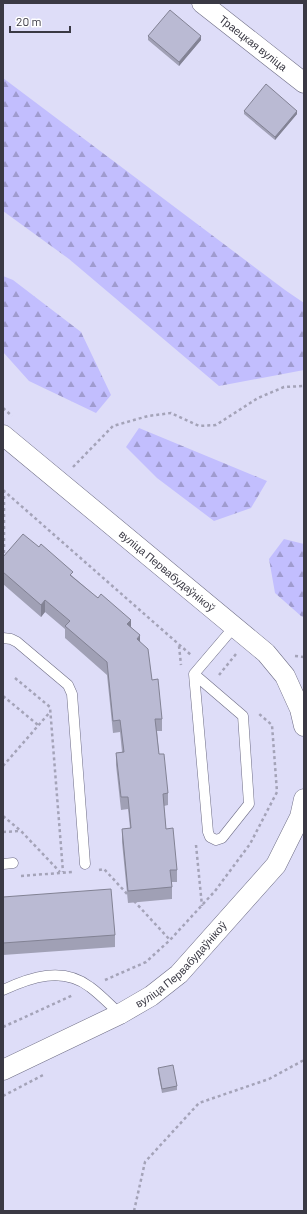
<svg xmlns="http://www.w3.org/2000/svg" width="307" height="1214" font-family="Barlow,sans-serif">
	<style>
		.forest { fill: url(#forest-firs) }
		.lines { fill: none; stroke-linecap: round; stroke-linejoin: round }
		.service-casing { stroke: #6e6d85; stroke-width: 11 }
		.minor-casing { stroke: #6e6d85; stroke-width: 21 }
		.path { stroke: #a4a3b8; stroke-width: 2.5; stroke-dasharray: 3 3; stroke-linecap: butt }
		.service { stroke: #fff; stroke-width: 10 }
		.minor { stroke: #fff; stroke-width: 20 }
		.wall { fill: #a0a0b5 }
		.shaded-wall { fill: #828294 }
		.building { fill: #babad3; stroke: #828294 }
		.labels { text-anchor: middle; stroke-width: 3; stroke-linejoin: round; paint-order: stroke }
		.street-label { font-size: 11px; fill: #3a3944; stroke: #fff }
	</style>
	<defs>
		<pattern id="forest-firs" width="22" height="20" patternUnits="userSpaceOnUse"><rect width="22" height="20" fill="#c2befe"/><path d="M5 1l3.5 6h-7zM16 11l3.5 6h-7z" fill="#9f9bcf"/></pattern>
	</defs>
	<rect width="100%" height="100%" fill="#deddf8"/>
	<path class="forest" d="M 3,78 L 285,290 L 304,303 L 304,370 L 219,386 L 69,259 L 3,211 Z
		M 3,276 L 13,280 L 81,332 L 111,395 L 96,413 L 29,381 L 3,352 Z
		M 139,428 L 267,481 L 251,508 L 214,521 L 157,478 L 126,447 Z
		M 284,539 L 304,544 L 304,617 L 301,616 L 275,593 L 269,559 Z"/>
	<g class="lines">
		<g class="service-casing">
			<path id="service" d="M 3,638 L 11,639 L 17,642 L 68,685 L 72,694 L 85,864
				M 194,674 L 243,716 L 249,804 L 222,838 L 216,840 L 210,837 L 208,832 L 194,674 L 234,627
				M 3,864 L 13,863
				M 3,990 C 31,977 63,966 90,987 C 101,995 110,1005 120,1014"/>
		</g>
		<g class="minor-casing">
			<g id="minor">
				<path id="s1" d="M 202,3 L 304,83"/>
				<path id="s2" d="M 3,435 L 266,653 L 285,676 L 300,709 L 304,726"/>
				<path id="s3" d="M 3,1070 L 120,1014 L 151,996 L 179,974 L 276,865 L 300,817 L 304,799"/>
			</g>
		</g>
		<path class="path" d="M 3,408 L 12,416
			M 73,467 L 113,426 L 148,416 L 171,413 L 199,426 L 216,425 L 258,398 L 284,387 L 304,386
			M 3,490 L 191,655
			M 3,558 L 4,558 L 4,492
			M 179,646 L 181,665
			M 295,656 L 304,657
			M 219,675 L 236,654
			M 15,678 L 50,707 L 63,872
			M 3,696 L 38,725
			M 3,766 L 50,712
			M 3,816 L 21,831 L 60,872
			M 3,832 L 20,831
			M 196,845 L 202,906
			M 99,870 L 104,869 L 129,896
			M 21,876 L 72,872
			M 134,901 L 170,940
			M 105,980 L 146,962 L 170,940 L 215,891 L 250,844 L 277,792 L 272,725 L 258,713
			M 3,1027 L 73,995
			M 3,1096 L 45,1074
			M 134,1211 L 145,1162 L 199,1103 L 269,1079 L 304,1060"/>
		<use href="#service" class="service"/>
		<use href="#minor" class="minor"/>
	</g>
	<path class="wall" d="M 148,36 L 201,40 L 179,66 L 148,40 Z
		M 244,111 L 297,114 L 275,140 L 244,114 Z
		M 39,547 L 131,627 L 140,641 L 152,680 L 162,719 L 162,731 L 157,731 L 159,754 L 168,793 L 168,805 L 164,806 L 166,829 L 177,870 L 177,882 L 172,882 L 172,899 L 128,903 L 122,842 L 122,829 L 130,828 L 128,809 L 121,810 L 116,765 L 116,753 L 122,752 L 120,732 L 113,733 L 107,675 L 65,638 L 65,629 L 45,612 L 41,617 L 3,584 L 3,557 Z
		M 3,897 L 115,935 L 115,947 L 3,955 Z
		M 158,1068 L 177,1086 L 177,1090 L 162,1093 L 158,1072 Z"/>
	<path class="shaded-wall" d="M 201,36 L 201,40 L 179,66 L 179,62 Z
		M 297,111 L 297,114 L 275,140 L 275,137 Z
		M 45,600 L 45,612 L 41,617 L 41,605 Z
		M 131,620 L 131,632 L 127,624 Z
		M 140,635 L 140,647 L 137,639 Z"/>
	<path class="building" d="M 170,10 L 201,36 L 179,62 L 148,36 Z
		M 266,84 L 297,111 L 275,137 L 244,111 Z
		M 23,534 L 39,547 L 41,544 L 73,572 L 70,575 L 98,598 L 101,594 L 131,620 L 127,624 L 140,635 L 137,639 L 148,649 L 152,680 L 158,679 L 162,719 L 155,719 L 159,754 L 164,754 L 168,793 L 163,794 L 166,829 L 173,828 L 177,870 L 170,870 L 172,887 L 128,891 L 122,829 L 131,828 L 128,797 L 121,797 L 116,753 L 124,752 L 120,720 L 113,721 L 107,662 L 65,626 L 70,621 L 45,600 L 41,605 L 3,572 L 3,557 Z
		M 111,889 L 115,935 L 3,943 L 3,897 Z
		M 173,1065 L 177,1086 L 162,1089 L 158,1068 Z"/>
	<g class="labels">
		<g class="street-label">
			<text dy="4" stroke="none"><textPath href="#s1" startOffset="65">Траецкая вуліца</textPath></text>
			<text dy="4" stroke="none"><textPath href="#s2" startOffset="213">вуліца Первабудаўнікоў</textPath></text>
			<text dy="4" stroke="none"><textPath href="#s3" startOffset="209">вуліца Первабудаўнікоў</textPath></text>
		</g>
	</g>
	<rect width="307" height="1214" fill="none" stroke="#3a3944" stroke-width="8"/>
	<path d="M10 26v6h60v-6" fill="none" stroke="#3a3944" stroke-width="2"/>
	<text x="16" y="26" font-size="12" fill="#3a3944" stroke="#ffffff" stroke-width="3" paint-order="stroke">20 m</text>
</svg>
